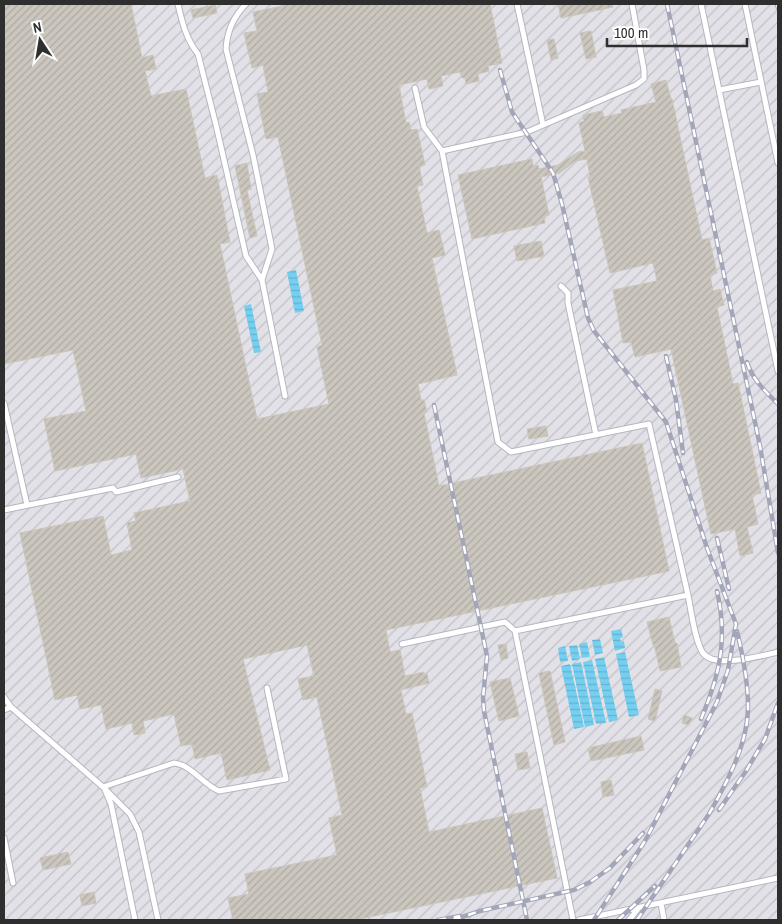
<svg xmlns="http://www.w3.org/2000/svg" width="782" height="924" font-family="'Archivo Narrow',sans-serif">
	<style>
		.industrial { fill: url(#industrial-furrows) }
		.water { fill: url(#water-rules) }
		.building { fill: url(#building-hatch); stroke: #cbc5ba }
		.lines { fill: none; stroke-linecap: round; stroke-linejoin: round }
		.lane-casing { stroke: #b4b7c1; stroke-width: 7 }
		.lane { stroke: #fff; stroke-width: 5 }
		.rail-casing { stroke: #a3a6b8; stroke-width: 4.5 }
		.rail { stroke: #fff; stroke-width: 2.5; stroke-dasharray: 8; stroke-linecap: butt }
	</style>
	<defs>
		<pattern id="industrial-furrows" width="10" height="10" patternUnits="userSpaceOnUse" patternTransform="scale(1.25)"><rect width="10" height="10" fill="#e3e1e8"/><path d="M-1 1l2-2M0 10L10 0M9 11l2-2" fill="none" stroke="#c3c1c7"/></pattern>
		<pattern id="water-rules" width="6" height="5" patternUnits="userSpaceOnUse" patternTransform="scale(1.25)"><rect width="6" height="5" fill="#75cff0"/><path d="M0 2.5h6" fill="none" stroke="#66b2ce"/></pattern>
		<pattern id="building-hatch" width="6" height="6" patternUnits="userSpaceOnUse" patternTransform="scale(1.25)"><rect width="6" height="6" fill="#cbc7bf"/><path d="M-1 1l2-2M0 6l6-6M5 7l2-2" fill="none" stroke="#afaba4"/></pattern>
	</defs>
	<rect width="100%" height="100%" fill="#efe9e1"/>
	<path class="industrial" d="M 4,4 L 778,4 L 778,920 L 4,920 Z"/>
	<path class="water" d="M 296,270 L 304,311 L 295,313 L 287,272 Z
		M 251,304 L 261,352 L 254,353 L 244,306 Z
		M 621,629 L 623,637 L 620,638 L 621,642 L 624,641 L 625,648 L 615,651 L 611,631 Z
		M 600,639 L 603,653 L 595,655 L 592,640 Z
		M 587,642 L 590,657 L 582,658 L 579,644 Z
		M 577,645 L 580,659 L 572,661 L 569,646 Z
		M 565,646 L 568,661 L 560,662 L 558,648 Z
		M 625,652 L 639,715 L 629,717 L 616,654 Z
		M 604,657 L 618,720 L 609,722 L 595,659 Z
		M 592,660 L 606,723 L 596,724 L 583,662 Z
		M 581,662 L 594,725 L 585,727 L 572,664 Z
		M 570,664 L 584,727 L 574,729 L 561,666 Z"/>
	<path class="building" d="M 4,4 L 131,4 L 142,58 L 153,55 L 156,69 L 145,71 L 151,96 L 186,89 L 205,178 L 217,175 L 230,242 L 220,244 L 257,419 L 329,404 L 317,347 L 322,345 L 278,137 L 266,139 L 257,94 L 268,92 L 263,65 L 252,68 L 244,33 L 257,31 L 253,12 L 287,5 L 287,4 L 490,4 L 502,63 L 488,66 L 489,71 L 478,74 L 479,81 L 466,84 L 465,78 L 462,78 L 460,72 L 441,76 L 443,86 L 429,89 L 427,79 L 399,85 L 406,123 L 409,122 L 411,130 L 417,129 L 425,165 L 419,166 L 423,185 L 417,186 L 427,233 L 439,230 L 445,255 L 432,258 L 457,375 L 418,384 L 421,400 L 424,400 L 427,412 L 424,413 L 439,486 L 642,443 L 669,571 L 386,630 L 390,652 L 400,650 L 405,676 L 424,672 L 424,674 L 427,674 L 429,683 L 401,690 L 406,714 L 412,713 L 427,787 L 420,788 L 429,832 L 542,808 L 557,878 L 355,920 L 233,920 L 228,898 L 249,894 L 245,874 L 337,855 L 329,818 L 342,815 L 317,697 L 303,700 L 298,679 L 314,676 L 307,645 L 243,659 L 270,770 L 227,780 L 221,753 L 195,759 L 192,744 L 181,746 L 174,714 L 143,721 L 145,733 L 134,735 L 132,723 L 106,729 L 101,705 L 80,709 L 77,695 L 55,700 L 20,533 L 103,516 L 111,555 L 132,550 L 127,523 L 136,521 L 134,513 L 190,501 L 183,469 L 141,478 L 136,454 L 55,471 L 44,419 L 86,411 L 73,350 L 4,364 Z
		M 558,4 L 612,4 L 613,7 L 561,18 Z
		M 215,5 L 217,13 L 193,18 L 191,10 Z
		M 591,31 L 596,57 L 586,59 L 580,33 Z
		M 554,39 L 558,58 L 551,60 L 547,40 Z
		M 666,80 L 671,99 L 672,99 L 702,240 L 709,238 L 717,273 L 710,275 L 713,291 L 720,289 L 724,305 L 717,307 L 733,384 L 738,383 L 761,493 L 752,495 L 758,524 L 747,527 L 753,553 L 740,556 L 735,529 L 711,534 L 671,349 L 635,357 L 631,342 L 623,343 L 613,290 L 657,281 L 653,263 L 610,273 L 588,177 L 590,177 L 587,159 L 575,161 L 560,173 L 541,177 L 549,215 L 544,216 L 545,223 L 472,239 L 458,175 L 532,159 L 533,166 L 538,165 L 539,169 L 558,165 L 578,152 L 585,151 L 579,123 L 584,121 L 583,115 L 602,111 L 604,117 L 622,113 L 621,110 L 656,102 L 651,84 Z
		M 247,163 L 251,189 L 247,190 L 257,236 L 250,238 L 235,166 Z
		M 541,241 L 544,256 L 517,261 L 514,246 Z
		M 546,426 L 548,436 L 529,439 L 527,429 Z
		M 669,617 L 675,643 L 677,643 L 681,667 L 660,671 L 654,644 L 653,645 L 647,622 Z
		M 506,644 L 508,658 L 501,660 L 498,645 Z
		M 550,671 L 565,742 L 554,745 L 539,673 Z
		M 510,678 L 519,716 L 499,721 L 490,682 Z
		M 655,689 L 662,691 L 655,721 L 648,719 Z
		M 684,715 L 692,718 L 689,725 L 682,723 Z
		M 641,736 L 644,750 L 591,761 L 588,748 Z
		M 527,752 L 530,768 L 518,770 L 515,754 Z
		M 611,780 L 614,795 L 603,797 L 601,782 Z
		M 68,852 L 71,864 L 43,870 L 40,858 Z
		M 94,892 L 96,903 L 82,906 L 80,895 Z"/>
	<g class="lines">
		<g class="lane-casing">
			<path id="lane" d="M 178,4 C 182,22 186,39 198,54 L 216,125 L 246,256 L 262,280 L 285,396
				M 246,4 C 234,16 227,31 226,49 L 253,155 L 272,249 L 262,280
				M 517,4 L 543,125
				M 632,4 L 644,70 L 644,79 L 636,85 L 527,132 L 442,151 L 498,442 L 511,452 L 649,424 L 688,595
				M 701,4 L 778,371
				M 745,4 L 778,163
				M 415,88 L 424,127 L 442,151
				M 719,90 L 761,82
				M 561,286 L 568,293 L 568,303 L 596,435
				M 4,403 L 27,505
				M 4,510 L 113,488 L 116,492 L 178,477
				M 402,644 L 505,622 L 515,631
				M 4,697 L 11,707 L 103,787 L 130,814 L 139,832 L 158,920
				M 4,710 L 11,707
				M 103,787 L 174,763 C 192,765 203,785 219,791 L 286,779 L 267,688
				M 105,790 L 111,804 L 135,920
				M 4,838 L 13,883
				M 661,903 L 664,920
				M 573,920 L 515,631 L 688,595 C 691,610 695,642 703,653 C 714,669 761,656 778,652
				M 579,920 L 778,878
				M 629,920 L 638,909"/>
		</g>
		<use href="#lane" class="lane"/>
		<g class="rail-casing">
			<path id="rail" d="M 667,4 L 760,446 L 778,553
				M 777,4 L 778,8
				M 500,70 L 512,112 L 553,173 L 562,204 L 588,318 L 594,331 L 666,422 L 707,548 L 736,624 L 728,670 L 717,702 L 645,841 L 594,920
				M 666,356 L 676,400 L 683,453
				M 747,362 C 752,379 766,392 778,404
				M 434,405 L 487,656 L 483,698 L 484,711 L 527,920
				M 717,538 L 729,589
				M 701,719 C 720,674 728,639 717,591
				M 719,810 L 746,771 L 765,739 L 778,703
				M 438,920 L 460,916
				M 453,920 L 480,911 L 574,890 L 590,882 L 610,868 L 643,833
				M 618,920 L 655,886
				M 637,920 L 709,814 C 727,782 748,744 748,707 C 748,681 743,656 737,631"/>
		</g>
		<use href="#rail" class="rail"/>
	</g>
	<rect width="782" height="924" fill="none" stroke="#2e2e2e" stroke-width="10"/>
	<g transform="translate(40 40) rotate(348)" stroke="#ffffff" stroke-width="4" paint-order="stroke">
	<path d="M0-4L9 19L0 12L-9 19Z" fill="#2e2e2e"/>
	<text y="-8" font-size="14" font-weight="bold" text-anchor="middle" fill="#2e2e2e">N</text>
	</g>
	<path d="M607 38v8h140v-8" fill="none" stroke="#2e2e2e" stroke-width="2.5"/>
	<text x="614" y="38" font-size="15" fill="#2e2e2e" stroke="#ffffff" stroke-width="4" paint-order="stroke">100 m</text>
</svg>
